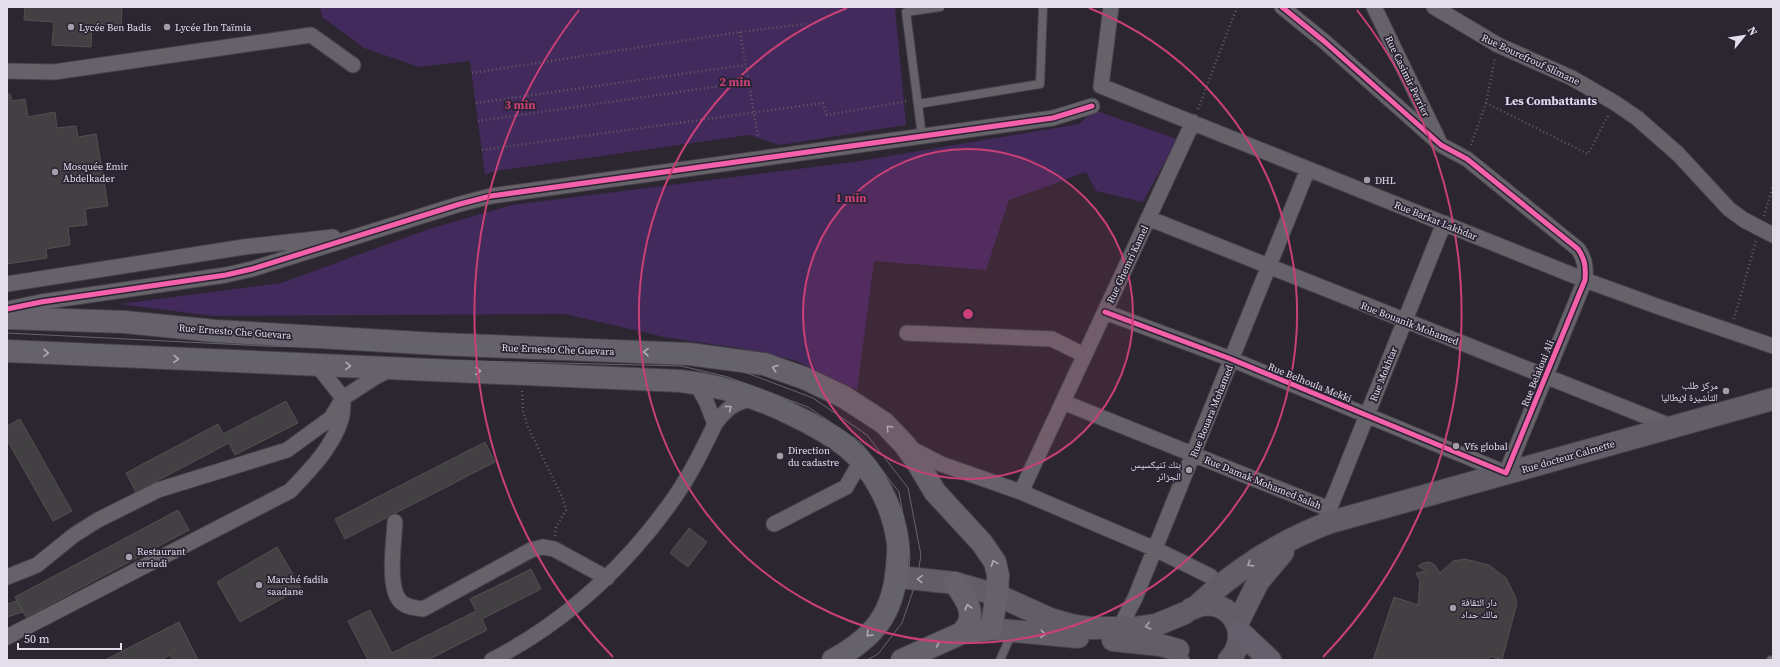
<svg xmlns="http://www.w3.org/2000/svg" width="1780" height="667" font-family="'Source Serif 4','Noto Naskh Arabic',serif">
	<style>
		.green { fill: #432a5c }
		.building { fill: #424042; stroke: #525051 }
		.lines { fill: none; stroke-linecap: round; stroke-linejoin: round }
		.service-casing { stroke: #454149; stroke-width: 10 }
		.minor-casing { stroke: #454149; stroke-width: 17 }
		.secondary-casing { stroke: #454149; stroke-width: 24 }
		.primary-casing { stroke: #454149; stroke-width: 24 }
		.trunk-casing { stroke: #454149; stroke-width: 24 }
		.path { stroke: #615d64; stroke-width: 2.5; stroke-dasharray: 1 3; stroke-linecap: butt }
		.service { stroke: #666269; stroke-width: 8 }
		.minor { stroke: #666269; stroke-width: 15 }
		.secondary { stroke: #625d67; stroke-width: 22 }
		.primary { stroke: #66626c; stroke-width: 22 }
		.trunk { stroke: #64606b; stroke-width: 22 }
		.tram { stroke: #67656c; stroke-width: 1 }
		.cycleway-casing { stroke: #2a2333; stroke-width: 8 }
		.cycleway { stroke: #f560ab; stroke-width: 5 }
		.oneway { stroke: #b1acb7 }
		.oneway2 { stroke: #b1acb6 }
		.oneway3 { stroke: #a9a4ae }
		.ring { fill: none; stroke: #c94077; stroke-width: 2 }
		.poi-dot { fill: #a39ea8; stroke: #2a2333; stroke-width: 1.5 }
		.labels { text-anchor: middle; stroke-width: 3.5; stroke-linejoin: round; paint-order: stroke }
		.poi-label { font-size: 10px; fill: #e3dee9; stroke: #2a2333; text-anchor: start }
		.street-label { font-size: 10px; fill: #e3dee9; stroke: #2a2333 }
		.quarter-label { font-size: 12px; font-weight: bold; fill: #e3daef; stroke: #2a2333 }
		.centre { fill: #c94077; stroke: #2a2333; stroke-width: 2 }
		.ring-label { font-size: 12px; text-anchor: middle; font-weight: bold; fill: #c94077; stroke: #2a2333; stroke-width: 3.5; stroke-linejoin: round; paint-order: stroke }
	</style>
	<rect width="100%" height="100%" fill="#2b2630"/>
	<path class="green" d="M 320,7 L 895,7 L 906,125 L 780,145 L 749,135 L 495,171 L 485,175 L 470,61 L 419,67 L 364,48 L 322,17 Z
		M 1094,110 L 1177,139 L 1143,202 L 1096,191 L 1086,172 L 1009,200 L 986,270 L 874,261 L 857,390 L 794,360 L 739,348 L 669,338 L 565,314 L 213,316 L 120,304 L 281,283 L 429,229 L 512,205 L 854,162 L 1079,124 Z"/>
	<path class="building" d="M 25,7 L 122,7 L 121,26 L 92,24 L 91,47 L 52,45 L 54,22 L 24,20 Z
		M 7,94 L 10,94 L 12,101 L 25,99 L 28,117 L 55,112 L 57,128 L 76,126 L 78,137 L 96,134 L 108,206 L 85,209 L 87,225 L 68,227 L 70,245 L 46,249 L 47,258 L 7,264 Z
		M 286,401 L 298,423 L 235,455 L 229,443 L 136,492 L 126,473 L 218,424 L 223,434 Z
		M 20,419 L 72,511 L 53,521 L 7,440 L 7,426 Z
		M 485,442 L 495,462 L 345,539 L 335,519 Z
		M 178,510 L 189,530 L 26,617 L 15,597 Z
		M 689,528 L 707,542 L 688,567 L 670,553 Z
		M 277,547 L 301,588 L 240,622 L 217,582 Z
		M 1465,559 L 1489,565 L 1506,578 L 1514,594 L 1517,603 L 1502,660 L 1490,656 L 1489,660 L 1373,660 L 1394,597 L 1418,605 L 1420,581 L 1416,573 L 1426,571 L 1418,566 L 1423,563 L 1429,562 L 1435,565 L 1439,572 L 1441,572 L 1453,561 Z
		M 531,569 L 541,589 L 482,619 L 487,630 L 428,660 L 368,660 L 348,621 L 370,610 L 392,653 L 476,611 L 470,599 Z
		M 17,601 L 23,612 L 7,617 L 7,604 Z
		M 179,622 L 198,660 L 173,660 L 170,655 L 161,660 L 105,660 Z"/>
	<g class="lines">
		<g class="service-casing">
			<path id="service" d="M 918,104 L 1040,84 L 1043,7
				M 922,136 L 906,12 L 940,7
				M 1000,660 L 1012,633
				M 1184,660 L 1185,659
				M 1771,660 L 1773,660"/>
		</g>
		<g class="minor-casing">
			<path id="minor" d="M 1111,7 L 1101,86 L 1585,280 L 1662,308 L 1773,346
				M 1374,7 L 1438,139
				M 1434,7 L 1498,45 L 1572,78 L 1615,103 L 1637,118 L 1678,154 L 1729,209 L 1744,220 L 1773,235
				M 7,71 L 54,72 L 311,35 L 353,65
				M 1148,218 C 1323,289 1499,356 1673,427
				M 7,284 L 244,247 L 333,237
				M 7,309 L 41,302 L 226,275 L 252,269 L 460,204 L 491,196 L 1053,118 L 1092,106
				M 1105,312 L 1231,359 L 1506,473 L 1585,280 C 1586,267 1585,259 1578,249 L 1467,159 L 1441,145 L 1325,42 L 1282,7
				M 907,333 L 1052,339 L 1084,355
				M 696,383 L 706,401 L 715,424 C 726,409 735,401 754,399
				M 1063,402 L 1329,509
				M 908,447 L 941,464 L 1021,492 L 1155,549 L 1210,576 L 1220,587
				M 1021,492 L 1193,122
				M 395,522 C 394,542 387,586 400,601 C 405,607 416,608 423,609 L 531,550 L 543,547 L 554,549 L 607,578
				M 774,524 L 846,487 L 861,461
				M 1323,525 L 1444,223
				M 7,577 L 37,565 L 74,535 L 98,520 L 158,490 L 287,450 L 331,418 L 343,398 L 377,376 L 390,370
				M 1119,629 L 1135,598 L 1308,169
				M 7,637 L 290,491 C 309,471 332,448 341,420 C 343,414 343,405 343,398 L 317,365
				M 492,660 C 554,628 606,584 650,530 C 661,516 673,501 682,486 C 695,466 705,445 715,424"/>
		</g>
		<g class="secondary-casing">
			<path id="secondary" d="M 896,575 L 908,578 L 955,583 L 997,595 L 1050,619 L 1075,626 L 1089,628 L 1135,628 L 1156,625 L 1185,613
				M 1197,606 C 1234,571 1283,539 1331,522 L 1773,399
				M 1191,609 C 1226,591 1255,632 1229,660
				M 1237,624 L 1258,582 L 1283,552
				M 991,629 L 1078,637
				M 1113,640 L 1160,645 L 1178,650"/>
		</g>
		<g class="primary-casing">
			<path id="primary" d="M 7,318 L 125,322 L 215,331 L 438,344 L 689,354 L 764,364 L 804,378 L 844,397 L 884,423 L 905,445 L 917,462 L 935,492 L 982,543 L 995,562 L 998,575 L 997,595 L 991,629 L 962,633 L 902,660
				M 7,351 L 680,381 C 720,385 757,397 793,415 C 812,424 830,434 847,447 C 875,470 894,509 898,544 C 899,552 897,561 897,568 C 893,615 873,638 833,660
				M 955,583 C 962,594 974,608 969,622 C 968,626 964,630 962,633"/>
		</g>
		<g class="trunk-casing">
			<path id="trunk" d="M 1239,631 L 1270,660"/>
		</g>
		<path class="path" d="M 740,32 L 758,137
			M 472,73 L 740,32 L 805,24
			M 476,103 L 745,65
			M 1486,103 L 1588,154 L 1609,114
			M 1198,109 L 1237,7
			M 478,121 L 748,82
			M 1471,145 L 1486,103 L 1495,58
			M 482,150 L 823,103 L 827,115 L 908,101
			M 1764,216 L 1773,185
			M 1734,319 L 1756,241
			M 522,391 L 523,411 L 527,425 L 563,499 L 566,510 L 556,527 L 555,536"/>
		<use href="#service" class="service"/>
		<use href="#minor" class="minor"/>
		<use href="#secondary" class="secondary"/>
		<use href="#primary" class="primary"/>
		<use href="#trunk" class="trunk"/>
		<path class="tram" d="M 7,333 L 265,346 L 682,356 L 731,367 L 813,398 L 867,435 L 908,488 L 921,555 L 917,579 L 902,623 L 878,654 L 867,660
			M 7,343 L 264,356 L 681,366 L 728,377 L 808,407 L 860,442 L 899,492 L 910,556 L 908,578 L 893,618 L 871,646 L 846,660"/>
		<g class="cycleway-casing">
			<path id="cycleway" d="M 7,309 L 41,302 L 226,275 L 252,269 L 460,204 L 491,196 L 1053,118 L 1092,106
				M 1105,312 L 1231,359 L 1506,473 L 1585,280 C 1586,267 1585,259 1578,249 L 1467,159 L 1441,145 L 1325,42 L 1282,7"/>
		</g>
		<use href="#cycleway" class="cycleway"/>
	</g>
	<defs><path id="oneway-chevron" d="M-2-3.5L2.5 0L-2 3.5" fill="none" stroke-width="1.6" stroke-linecap="round" stroke-linejoin="round"/></defs>
	<g class="oneway">
		<use href="#oneway-chevron" transform="translate(646 352) rotate(-178)"/>
		<use href="#oneway-chevron" transform="translate(46 353) rotate(3)"/>
		<use href="#oneway-chevron" transform="translate(176 359) rotate(3)"/>
		<use href="#oneway-chevron" transform="translate(348 366) rotate(2)"/>
		<use href="#oneway-chevron" transform="translate(775 368) rotate(-161)"/>
		<use href="#oneway-chevron" transform="translate(478 371) rotate(2)"/>
		<use href="#oneway-chevron" transform="translate(889 428) rotate(-134)"/>
		<use href="#oneway-chevron" transform="translate(994 563) rotate(-111)"/>
		<use href="#oneway-chevron" transform="translate(968 607) rotate(-105)"/>
		<use href="#oneway-chevron" transform="translate(869 634) rotate(133)"/>
		<use href="#oneway-chevron" transform="translate(937 643) rotate(-24)"/>
	</g>
	<use class="oneway2" href="#oneway-chevron" transform="translate(729 408) rotate(-38)"/>
	<g class="oneway3">
		<use href="#oneway-chevron" transform="translate(1250 564) rotate(148)"/>
		<use href="#oneway-chevron" transform="translate(920 579) rotate(-176)"/>
		<use href="#oneway-chevron" transform="translate(1148 626) rotate(168)"/>
		<use href="#oneway-chevron" transform="translate(1043 634) rotate(5)"/>
	</g>
	<circle cx="968" cy="314" r="165" fill="#c94077" fill-opacity=".12"/>
	<g class="ring">
		<circle cx="968" cy="314" r="165"/>
		<path d="M1089 8A329 329 0 1 1 847 8"/>
		<path d="M613 657A494 494 0 0 1 579 10M1357 10A494 494 0 0 1 1323 657"/>
	</g>
	<g class="poi-dot">
		<circle cx="71" cy="27" r="4"/>
		<circle cx="167" cy="27" r="4"/>
		<circle cx="55" cy="172" r="4"/>
		<circle cx="1367" cy="180" r="4"/>
		<circle cx="1726" cy="391" r="4"/>
		<circle cx="1456" cy="446" r="4"/>
		<circle cx="780" cy="456" r="4"/>
		<circle cx="1189" cy="470" r="4"/>
		<circle cx="129" cy="557" r="4"/>
		<circle cx="259" cy="585" r="4"/>
		<circle cx="1453" cy="608" r="4"/>
	</g>
	<g class="labels">
		<g class="poi-label">
			<text x="79" y="31">Lycée Ben Badis</text>
			<text x="175" y="31">Lycée Ibn Taïmia</text>
			<text x="63" y="170">Mosquée Emir<tspan x="63" dy="12">Abdelkader</tspan></text>
			<text x="1375" y="184">DHL</text>
			<text x="1718" y="389" text-anchor="end">مركز طلب<tspan x="1718" dy="12">التأشيرة لإيطاليا</tspan></text>
			<text x="1464" y="450">Vfs global</text>
			<text x="788" y="454">Direction<tspan x="788" dy="12">du cadastre</tspan></text>
			<text x="1181" y="468" text-anchor="end">بنك تنيكسيس<tspan x="1181" dy="12">الجزائر</tspan></text>
			<text x="137" y="555">Restaurant<tspan x="137" dy="12">erriadi</tspan></text>
			<text x="267" y="583">Marché fadila<tspan x="267" dy="12">saadane</tspan></text>
			<text x="1461" y="606">دار الثقافة<tspan x="1461" dy="12">مالك حداد</tspan></text>
		</g>
		<g class="street-label">
			<text transform="translate(1531 59) rotate(25)" y="4">Rue Bourefrouf Slimane</text>
			<text transform="translate(1408 76) rotate(64)" y="4">Rue Casimir Perrier</text>
			<text transform="translate(1436 220) rotate(22)" y="4">Rue Barkat Lakhdar</text>
			<text transform="translate(1127 264) rotate(-65)" y="4">Rue Ghemri Kamel</text>
			<text transform="translate(1410 323) rotate(21)" y="4">Rue Bouanik Mohamed</text>
			<text transform="translate(235 331) rotate(4)" y="4">Rue Ernesto Che Guevara</text>
			<text transform="translate(558 349) rotate(2)" y="4">Rue Ernesto Che Guevara</text>
			<text transform="translate(1537 373) rotate(-68)" y="4">Rue Belaloui Ali</text>
			<text transform="translate(1383 374) rotate(-68)" y="4">Rue Mokhtar</text>
			<text transform="translate(1310 382) rotate(22)" y="4">Rue Belhoula Mekki</text>
			<text transform="translate(1211 411) rotate(-68)" y="4">Rue Bouara Mohamed</text>
			<text transform="translate(1568 456) rotate(-16)" y="4">Rue docteur Calmette</text>
			<text transform="translate(1263 482) rotate(22)" y="4">Rue Damak Mohamed Salah</text>
		</g>
		<g class="quarter-label">
			<text x="1551" y="105">Les Combattants</text>
		</g>
	</g>
	<circle cx="968" cy="314" r="6" class="centre"/>
	<g class="ring-label">
		<text x="735" y="86">2 min</text>
		<text x="520" y="109">3 min</text>
		<text x="851" y="202">1 min</text>
	</g>
	<rect width="1780" height="667" fill="none" stroke="#e3dee9" stroke-width="16"/>
	<g transform="translate(1744 36) rotate(60)" stroke="#2a2333" stroke-width="3" paint-order="stroke">
	<path d="M0-3L7 15L0 10L-7 15Z" fill="#e3dee9"/>
	<text y="-6" font-size="11" font-weight="bold" text-anchor="middle" fill="#e3dee9">N</text>
	</g>
	<path d="M18 643v6h103v-6" fill="none" stroke="#e3dee9" stroke-width="2"/>
	<text x="24" y="643" font-size="12" fill="#e3dee9" stroke="#2a2333" stroke-width="3" paint-order="stroke">50 m</text>
</svg>
